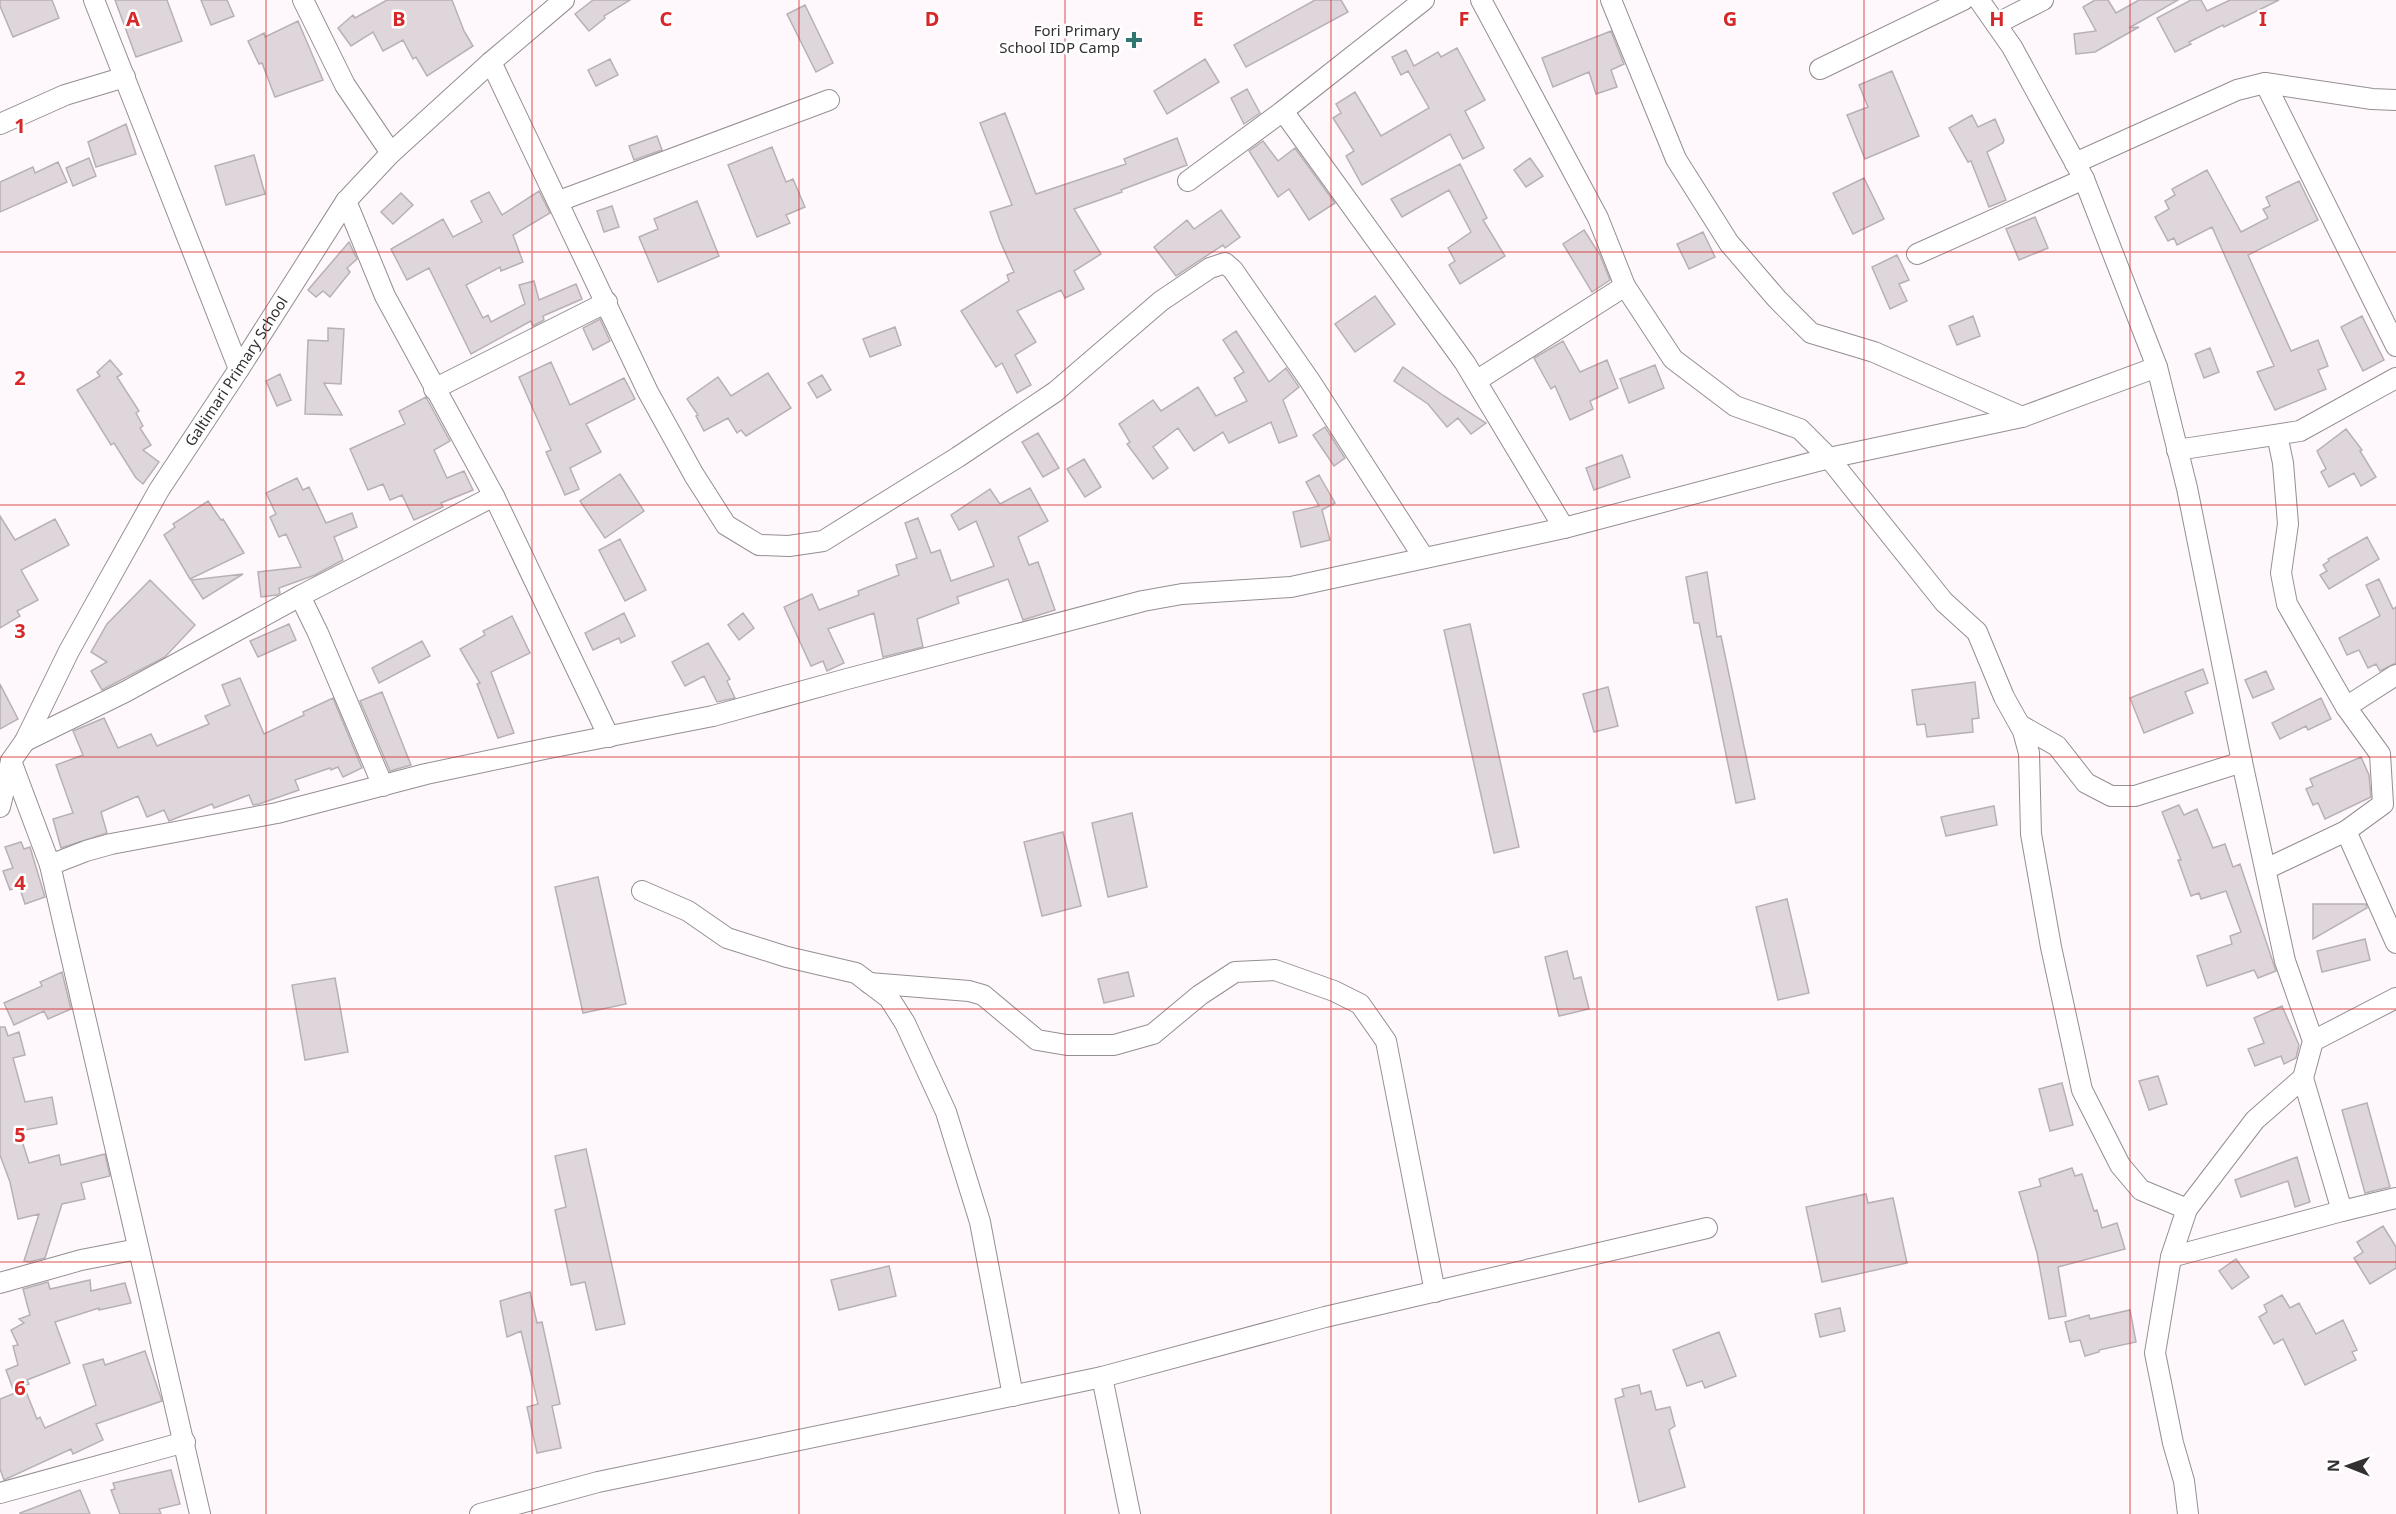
<svg xmlns="http://www.w3.org/2000/svg" width="2396" height="1514" font-family="'Noto Sans',sans-serif">
	<style>
		.building { fill: #ded6db; stroke: #b8b0b5; stroke-width: 1.5 }
		.lines { fill: none; stroke-linecap: round; stroke-linejoin: round }
		.minor-casing { stroke: #958e92; stroke-width: 22 }
		.minor { stroke: #fff; stroke-width: 20 }
		.grid { fill: none; stroke: #d62828; stroke-width: 1.5; stroke-opacity: 0.55 }
		.poi-dot { fill: #2f7771; stroke: #fff; stroke-width: 2 }
		.labels { text-anchor: middle; stroke-width: 5; stroke-linejoin: round; paint-order: stroke }
		.poi-label { font-size: 15px; fill: #333032; stroke: #fff; text-anchor: end }
		.street-label { font-size: 15px; fill: #333032; stroke: #fff }
		.grid-label { font-size: 20px; text-anchor: middle; font-weight: bold; fill: #d62828; stroke: #fff; stroke-width: 5; stroke-linejoin: round; paint-order: stroke }
	</style>
	<rect width="100%" height="100%" fill="#fef8fc"/>
	<path class="building" d="M 0,0 L 52,0 L 59,18 L 13,37 L 0,6 Z
		M 115,0 L 167,0 L 182,41 L 136,57 Z
		M 201,0 L 227,0 L 234,16 L 211,25 Z
		M 387,0 L 452,0 L 464,31 L 473,46 L 427,76 L 416,57 L 413,59 L 403,40 L 383,51 L 373,32 L 351,46 L 338,28 L 353,15 L 355,18 Z
		M 593,0 L 630,0 L 604,16 L 605,18 L 589,31 L 575,14 Z
		M 1315,0 L 1341,0 L 1348,12 L 1246,67 L 1234,45 Z
		M 2095,0 L 2108,0 L 2116,13 L 2139,0 L 2178,0 L 2129,28 L 2139,27 L 2095,52 L 2076,54 L 2074,34 L 2096,31 L 2083,7 Z
		M 2191,0 L 2201,0 L 2207,11 L 2230,0 L 2279,0 L 2224,27 L 2223,25 L 2189,42 L 2191,44 L 2175,52 L 2157,18 Z
		M 805,5 L 833,63 L 816,72 L 787,14 Z
		M 298,21 L 323,80 L 275,97 L 262,63 L 259,64 L 248,41 L 264,33 L 265,37 Z
		M 1611,31 L 1624,64 L 1611,70 L 1617,87 L 1596,94 L 1589,72 L 1553,87 L 1542,58 Z
		M 1457,48 L 1485,100 L 1465,111 L 1484,148 L 1463,159 L 1450,134 L 1362,185 L 1346,156 L 1354,151 L 1333,118 L 1341,113 L 1336,104 L 1355,92 L 1381,136 L 1429,108 L 1408,71 L 1401,75 L 1392,57 L 1406,50 L 1414,66 L 1438,52 L 1441,57 Z
		M 610,59 L 618,75 L 596,86 L 588,70 Z
		M 1205,59 L 1219,82 L 1167,114 L 1154,91 Z
		M 1892,71 L 1919,136 L 1865,159 L 1847,115 L 1868,107 L 1859,85 Z
		M 1247,89 L 1260,113 L 1244,124 L 1231,98 Z
		M 1005,113 L 1036,194 L 1126,164 L 1124,159 L 1177,138 L 1187,165 L 1121,190 L 1122,192 L 1074,209 L 1101,254 L 1074,271 L 1084,289 L 1065,298 L 1061,290 L 1017,311 L 1036,342 L 1015,355 L 1031,385 L 1017,393 L 1002,363 L 996,367 L 961,311 L 1009,281 L 1007,275 L 1014,272 L 1000,241 L 990,212 L 1012,205 L 980,123 Z
		M 1972,115 L 1978,127 L 1995,119 L 2004,140 L 2003,143 L 1987,152 L 2006,200 L 1989,207 L 1971,161 L 1968,162 L 1949,128 Z
		M 126,124 L 136,154 L 96,167 L 88,142 Z
		M 657,136 L 662,150 L 634,160 L 629,146 Z
		M 1263,141 L 1278,161 L 1295,148 L 1335,203 L 1309,220 L 1289,189 L 1278,197 L 1249,151 Z
		M 772,147 L 786,182 L 793,179 L 805,207 L 786,215 L 790,223 L 757,237 L 728,165 Z
		M 254,155 L 265,194 L 226,205 L 215,166 Z
		M 89,158 L 96,176 L 73,186 L 66,168 Z
		M 1530,158 L 1543,176 L 1526,187 L 1514,170 Z
		M 58,162 L 67,182 L 0,212 L 0,182 L 33,167 L 35,173 Z
		M 1460,164 L 1487,218 L 1483,220 L 1505,256 L 1460,284 L 1449,265 L 1455,261 L 1448,248 L 1471,232 L 1449,190 L 1402,217 L 1391,199 Z
		M 2207,170 L 2241,232 L 2268,218 L 2263,209 L 2270,206 L 2266,197 L 2299,181 L 2318,220 L 2248,255 L 2291,351 L 2318,340 L 2328,366 L 2318,370 L 2326,389 L 2275,410 L 2257,372 L 2274,366 L 2212,227 L 2177,245 L 2174,238 L 2168,241 L 2155,217 L 2169,209 L 2165,201 L 2175,195 L 2172,189 Z
		M 1864,178 L 1884,219 L 1853,234 L 1833,193 Z
		M 539,191 L 550,213 L 513,235 L 523,262 L 501,271 L 500,267 L 466,285 L 483,318 L 488,315 L 491,322 L 525,304 L 519,285 L 534,281 L 539,300 L 576,284 L 582,299 L 543,316 L 544,320 L 533,326 L 531,321 L 529,322 L 471,354 L 429,268 L 407,280 L 391,249 L 443,219 L 453,237 L 482,222 L 471,201 L 489,192 L 502,215 Z
		M 401,193 L 413,205 L 393,224 L 381,212 Z
		M 697,201 L 719,256 L 658,282 L 639,237 L 658,229 L 654,219 Z
		M 612,206 L 619,227 L 604,232 L 597,211 Z
		M 1221,210 L 1240,237 L 1225,248 L 1223,245 L 1176,276 L 1154,247 L 1187,220 L 1194,229 Z
		M 2035,217 L 2048,248 L 2019,260 L 2006,229 Z
		M 1584,230 L 1600,255 L 1610,280 L 1592,292 L 1563,244 Z
		M 1703,232 L 1715,257 L 1689,269 L 1677,244 Z
		M 349,242 L 357,259 L 347,268 L 350,272 L 330,297 L 323,291 L 316,297 L 308,290 Z
		M 1897,255 L 1909,280 L 1899,284 L 1907,301 L 1890,309 L 1872,267 Z
		M 1375,296 L 1395,324 L 1355,352 L 1335,324 Z
		M 1973,316 L 1980,336 L 1957,345 L 1949,326 Z
		M 2362,316 L 2384,360 L 2363,371 L 2341,327 Z
		M 600,319 L 610,341 L 593,350 L 583,328 Z
		M 895,327 L 901,345 L 870,357 L 863,339 Z
		M 328,328 L 344,329 L 341,384 L 324,383 L 342,415 L 305,414 L 308,340 L 328,341 Z
		M 1236,331 L 1269,382 L 1286,368 L 1299,387 L 1283,400 L 1297,436 L 1279,443 L 1271,422 L 1229,443 L 1223,432 L 1194,451 L 1178,428 L 1153,447 L 1168,468 L 1153,479 L 1127,444 L 1130,442 L 1119,424 L 1153,400 L 1161,411 L 1198,387 L 1216,416 L 1247,401 L 1234,378 L 1244,372 L 1223,340 Z
		M 1563,341 L 1580,372 L 1607,360 L 1618,388 L 1590,401 L 1593,409 L 1570,420 L 1555,386 L 1551,389 L 1534,358 Z
		M 2210,348 L 2219,372 L 2204,378 L 2195,354 Z
		M 110,360 L 122,374 L 117,377 L 139,411 L 136,413 L 143,426 L 140,428 L 151,445 L 143,450 L 159,462 L 143,484 L 136,478 L 114,443 L 111,445 L 77,390 L 100,376 L 97,372 Z
		M 551,362 L 570,405 L 624,378 L 635,399 L 586,424 L 601,452 L 570,468 L 579,489 L 565,495 L 546,452 L 551,450 L 519,377 Z
		M 1655,365 L 1664,388 L 1629,403 L 1620,379 Z
		M 1403,367 L 1444,396 L 1486,423 L 1471,434 L 1458,418 L 1447,427 L 1428,404 L 1394,381 Z
		M 768,373 L 791,408 L 746,436 L 741,430 L 737,433 L 728,418 L 704,431 L 696,416 L 698,415 L 687,399 L 718,377 L 731,396 Z
		M 280,374 L 291,400 L 277,406 L 266,381 Z
		M 822,375 L 831,390 L 817,398 L 808,383 Z
		M 426,397 L 450,441 L 434,450 L 447,478 L 464,471 L 473,490 L 441,503 L 443,507 L 414,520 L 402,495 L 390,500 L 383,484 L 368,490 L 350,449 L 405,424 L 399,411 Z
		M 1325,427 L 1345,458 L 1334,466 L 1313,435 Z
		M 2346,429 L 2362,450 L 2360,451 L 2376,477 L 2361,486 L 2354,473 L 2329,487 L 2321,472 L 2326,469 L 2317,451 Z
		M 1038,433 L 1059,468 L 1043,477 L 1022,442 Z
		M 1622,455 L 1630,477 L 1594,490 L 1586,468 Z
		M 1084,459 L 1101,487 L 1085,497 L 1067,469 Z
		M 620,474 L 644,511 L 605,538 L 580,501 Z
		M 1319,475 L 1335,503 L 1322,510 L 1330,540 L 1301,547 L 1293,512 L 1319,506 L 1306,482 Z
		M 297,478 L 303,490 L 309,487 L 326,523 L 352,513 L 357,527 L 334,537 L 343,560 L 315,575 L 279,588 L 280,593 L 277,595 L 261,597 L 258,572 L 301,567 L 286,534 L 279,537 L 270,517 L 276,514 L 266,493 Z
		M 1030,488 L 1048,521 L 1018,537 L 1029,565 L 1038,562 L 1055,610 L 1023,620 L 1008,579 L 957,597 L 959,603 L 917,619 L 923,647 L 883,657 L 874,613 L 828,629 L 844,663 L 827,671 L 823,661 L 811,666 L 784,607 L 812,594 L 819,610 L 859,595 L 858,591 L 899,575 L 896,565 L 917,558 L 905,523 L 918,518 L 931,553 L 940,550 L 951,581 L 994,566 L 976,521 L 959,530 L 951,515 L 990,489 L 1000,504 Z
		M 208,501 L 221,520 L 223,519 L 244,553 L 190,579 L 164,535 L 175,527 L 173,524 Z
		M 0,516 L 15,540 L 55,519 L 69,545 L 21,570 L 38,600 L 17,611 L 20,616 L 0,628 Z
		M 2367,537 L 2379,559 L 2329,589 L 2320,575 L 2327,571 L 2323,565 L 2329,561 L 2328,559 Z
		M 620,539 L 646,590 L 625,601 L 599,550 Z
		M 1707,572 L 1717,637 L 1721,636 L 1755,799 L 1736,803 L 1699,623 L 1694,623 L 1686,577 Z
		M 243,574 L 203,599 L 191,580 Z
		M 2379,579 L 2393,609 L 2396,607 L 2396,663 L 2380,671 L 2376,664 L 2368,668 L 2359,650 L 2347,655 L 2339,638 L 2380,616 L 2366,585 Z
		M 150,580 L 195,625 L 165,657 L 102,690 L 91,671 L 107,662 L 91,652 L 107,624 Z
		M 624,613 L 635,636 L 621,643 L 619,638 L 593,650 L 585,633 Z
		M 743,613 L 754,628 L 739,640 L 728,625 Z
		M 512,616 L 530,653 L 491,672 L 514,733 L 498,738 L 477,684 L 480,683 L 460,649 L 485,635 L 483,631 Z
		M 289,624 L 296,640 L 258,657 L 250,641 Z
		M 1470,624 L 1519,847 L 1494,853 L 1444,630 Z
		M 422,641 L 430,656 L 379,683 L 372,668 Z
		M 708,643 L 730,679 L 727,681 L 735,698 L 717,702 L 704,676 L 685,686 L 672,662 Z
		M 2203,669 L 2208,683 L 2185,692 L 2193,713 L 2144,733 L 2130,698 Z
		M 2266,671 L 2274,689 L 2253,698 L 2245,680 Z
		M 240,678 L 264,734 L 304,715 L 303,712 L 333,698 L 362,768 L 343,777 L 338,767 L 331,770 L 330,768 L 295,780 L 299,790 L 259,804 L 253,805 L 249,795 L 214,808 L 212,804 L 169,821 L 164,810 L 147,817 L 138,796 L 101,812 L 107,833 L 61,848 L 53,819 L 73,813 L 56,765 L 83,755 L 73,731 L 104,718 L 118,748 L 151,734 L 157,746 L 209,724 L 205,716 L 230,705 L 222,685 Z
		M 1975,682 L 1979,718 L 1972,719 L 1973,732 L 1927,737 L 1925,724 L 1917,725 L 1912,690 Z
		M 0,684 L 18,719 L 0,729 Z
		M 1608,687 L 1618,726 L 1594,732 L 1583,694 Z
		M 382,692 L 411,765 L 390,771 L 360,701 Z
		M 2321,698 L 2331,719 L 2308,730 L 2306,726 L 2280,739 L 2272,723 Z
		M 2361,757 L 2369,775 L 2371,797 L 2325,819 L 2318,803 L 2313,805 L 2306,789 L 2313,786 L 2310,779 Z
		M 2179,805 L 2184,815 L 2197,809 L 2213,848 L 2225,844 L 2233,867 L 2240,864 L 2276,971 L 2258,978 L 2254,970 L 2207,986 L 2197,956 L 2232,944 L 2230,936 L 2241,932 L 2226,891 L 2201,899 L 2199,893 L 2191,896 L 2178,860 L 2181,860 L 2162,812 Z
		M 1994,806 L 1997,825 L 1946,836 L 1941,817 Z
		M 1132,813 L 1147,887 L 1108,897 L 1092,823 Z
		M 1063,832 L 1081,906 L 1042,916 L 1024,842 Z
		M 21,842 L 24,849 L 30,847 L 45,897 L 25,904 L 19,886 L 10,890 L 3,871 L 13,868 L 5,847 Z
		M 598,877 L 626,1004 L 583,1013 L 555,887 Z
		M 1787,899 L 1809,993 L 1778,1000 L 1756,907 Z
		M 2313,904 L 2366,904 L 2367,908 L 2313,939 Z
		M 2365,939 L 2370,960 L 2322,972 L 2317,951 Z
		M 1567,951 L 1574,979 L 1581,977 L 1589,1009 L 1559,1016 L 1545,957 Z
		M 62,972 L 71,1009 L 48,1019 L 44,1011 L 14,1025 L 4,1003 L 42,986 L 40,982 Z
		M 1128,972 L 1134,996 L 1104,1003 L 1098,979 Z
		M 335,978 L 348,1052 L 305,1060 L 292,985 Z
		M 2282,1006 L 2299,1045 L 2296,1058 L 2284,1064 L 2281,1056 L 2255,1066 L 2248,1049 L 2264,1043 L 2254,1018 Z
		M 0,1027 L 5,1027 L 8,1036 L 19,1032 L 25,1055 L 13,1058 L 25,1102 L 52,1097 L 57,1124 L 19,1131 L 29,1163 L 59,1155 L 61,1165 L 105,1154 L 110,1176 L 81,1183 L 85,1199 L 62,1204 L 45,1258 L 29,1262 L 24,1261 L 39,1214 L 18,1219 L 10,1182 L 0,1155 Z
		M 2158,1076 L 2167,1104 L 2149,1110 L 2139,1081 Z
		M 2062,1083 L 2073,1125 L 2050,1131 L 2039,1089 Z
		M 2367,1103 L 2390,1187 L 2365,1193 L 2342,1110 Z
		M 586,1149 L 625,1324 L 596,1330 L 585,1282 L 571,1285 L 555,1210 L 566,1207 L 555,1156 Z
		M 2297,1157 L 2310,1202 L 2295,1207 L 2288,1181 L 2241,1197 L 2235,1180 Z
		M 2072,1168 L 2075,1176 L 2082,1174 L 2094,1211 L 2097,1210 L 2102,1228 L 2117,1223 L 2125,1249 L 2058,1267 L 2066,1316 L 2049,1319 L 2037,1253 L 2019,1192 L 2041,1186 L 2039,1179 Z
		M 1866,1194 L 1868,1203 L 1893,1198 L 1907,1263 L 1822,1282 L 1806,1207 Z
		M 2383,1226 L 2396,1247 L 2396,1268 L 2370,1284 L 2354,1258 L 2363,1252 L 2357,1242 Z
		M 2236,1259 L 2249,1277 L 2232,1289 L 2219,1271 Z
		M 889,1266 L 896,1296 L 839,1310 L 831,1280 Z
		M 90,1280 L 91,1291 L 125,1283 L 131,1303 L 99,1310 L 99,1308 L 55,1322 L 70,1363 L 27,1380 L 29,1384 L 13,1389 L 6,1370 L 18,1365 L 13,1346 L 18,1345 L 11,1330 L 24,1323 L 19,1319 L 30,1315 L 23,1289 L 48,1282 L 50,1289 Z
		M 530,1292 L 537,1323 L 542,1322 L 560,1404 L 552,1406 L 561,1448 L 537,1453 L 527,1407 L 538,1404 L 521,1331 L 507,1337 L 500,1301 Z
		M 2282,1295 L 2290,1308 L 2299,1303 L 2316,1334 L 2343,1320 L 2357,1350 L 2352,1352 L 2356,1360 L 2305,1385 L 2283,1339 L 2274,1344 L 2259,1317 L 2267,1312 L 2264,1305 Z
		M 1840,1308 L 1845,1331 L 1820,1337 L 1815,1314 Z
		M 2130,1310 L 2136,1342 L 2099,1350 L 2099,1352 L 2085,1356 L 2080,1340 L 2070,1342 L 2065,1322 L 2089,1315 L 2090,1319 Z
		M 1719,1332 L 1736,1376 L 1705,1388 L 1702,1381 L 1687,1386 L 1673,1350 Z
		M 145,1351 L 162,1401 L 96,1424 L 103,1440 L 73,1454 L 71,1449 L 4,1480 L 0,1469 L 0,1399 L 25,1389 L 37,1419 L 40,1417 L 45,1428 L 96,1405 L 83,1365 L 103,1359 L 105,1365 Z
		M 1639,1385 L 1641,1394 L 1651,1391 L 1656,1410 L 1670,1407 L 1675,1426 L 1669,1430 L 1685,1487 L 1639,1502 L 1615,1399 L 1624,1396 L 1622,1389 Z
		M 171,1470 L 180,1504 L 159,1509 L 161,1514 L 120,1514 L 111,1490 L 115,1489 L 113,1483 Z
		M 80,1490 L 90,1514 L 20,1514 L 20,1513 Z"/>
	<g class="lines">
		<g class="minor-casing">
			<g id="minor">
				<path d="M 94,0 L 239,369"/>
				<path d="M 303,0 L 345,85 L 391,153"/>
				<path d="M 1481,0 L 1598,218 L 1625,286 L 1673,359 L 1735,406 L 1800,429 L 1829,458 L 1944,602 L 1977,632 L 2004,697 L 2023,731 L 2029,753 L 2031,834 L 2051,947 L 2082,1090 L 2120,1165 L 2141,1190 L 2187,1209"/>
				<path d="M 1611,0 L 1676,159 L 1729,243 L 1777,299 L 1811,333 L 1874,352 L 2022,417"/>
				<path d="M 1979,0 L 2012,47 L 2084,179 L 2157,367 L 2187,488 L 2242,762 L 2285,961 L 2313,1041 L 2303,1078 L 2342,1211 L 2396,1198"/>
				<path d="M 1996,24 L 2043,0"/>
				<path d="M 491,62 L 648,392 L 694,475 L 726,525 L 759,545 L 789,546 L 823,541 L 958,457 L 1055,392 L 1161,301 L 1210,268 L 1225,263 L 1233,270 L 1310,381 L 1424,558"/>
				<path d="M 1820,69 L 1963,0"/>
				<path d="M 2265,83 L 2372,99 L 2396,100"/>
				<path d="M 1283,111 L 1465,363 L 1564,528"/>
				<path d="M 0,124 L 65,95 L 125,77"/>
				<path d="M 2075,163 L 2237,90 L 2265,83 L 2396,346"/>
				<path d="M 1188,181 L 1283,111 L 1424,0"/>
				<path d="M 346,201 L 385,296 L 494,496 L 609,737"/>
				<path d="M 559,201 L 829,100"/>
				<path d="M 1917,254 L 2084,179"/>
				<path d="M 1476,381 L 1625,286"/>
				<path d="M 434,389 L 607,302"/>
				<path d="M 2177,450 L 2300,431 L 2396,378"/>
				<path d="M 300,596 L 318,633 L 383,786"/>
				<path d="M 2346,707 L 2396,675"/>
				<path d="M 2020,725 L 2057,746 L 2086,783 L 2111,796 L 2135,796 L 2242,762"/>
				<path d="M 25,741 L 125,692 L 300,596 L 494,496"/>
				<path d="M 11,761 L 50,865 L 200,1514"/>
				<path id="s1" d="M 0,807 L 11,761 L 25,741 L 69,651 L 159,490 L 239,369 L 346,201 L 391,153 L 491,62 L 564,0"/>
				<path d="M 2346,831 L 2396,943"/>
				<path d="M 50,865 L 86,851 L 111,844 L 277,813 L 426,774 L 549,748 L 713,716 L 847,679 L 1143,601 L 1182,594 L 1291,587 L 1564,528 L 1829,458 L 2022,417 L 2157,367"/>
				<path d="M 2266,869 L 2346,831 L 2383,804 L 2380,754 L 2346,707 L 2287,604 L 2281,573 L 2288,524 L 2283,463 L 2277,435"/>
				<path d="M 642,891 L 688,911 L 727,938 L 787,957 L 856,973 L 889,998 L 905,1023 L 946,1112 L 980,1222 L 1013,1396"/>
				<path d="M 869,983 L 969,991 L 983,995 L 1037,1040 L 1067,1045 L 1114,1045 L 1153,1034 L 1200,995 L 1235,972 L 1275,970 L 1334,991 L 1360,1004 L 1386,1041 L 1435,1292"/>
				<path d="M 2313,1041 L 2396,998"/>
				<path d="M 2171,1257 L 2342,1211"/>
				<path d="M 0,1283 L 81,1260 L 138,1249"/>
				<path d="M 1102,1377 L 1130,1514"/>
				<path d="M 0,1493 L 185,1442"/>
				<path d="M 480,1514 L 598,1482 L 1102,1377 L 1325,1317 L 1707,1228"/>
				<path d="M 2188,1514 L 2184,1481 L 2173,1443 L 2155,1353 L 2171,1257 L 2187,1209 L 2255,1120 L 2303,1078"/>
			</g>
		</g>
		<use href="#minor" class="minor"/>
	</g>
	<path class="grid" d="M 266,0 L 266,1514M 532,0 L 532,1514M 799,0 L 799,1514M 1065,0 L 1065,1514M 1331,0 L 1331,1514M 1597,0 L 1597,1514M 1864,0 L 1864,1514M 2130,0 L 2130,1514M 0,252 L 2396,252M 0,505 L 2396,505M 0,757 L 2396,757M 0,1009 L 2396,1009M 0,1262 L 2396,1262"/>
	<path class="poi-dot" d="M1131 31h6v6h6v6h-6v6h-6v-6h-6v-6h6z"/>
	<g class="labels">
		<g class="poi-label">
			<text x="1120" y="36">Fori Primary<tspan x="1120" dy="17">School IDP Camp</tspan></text>
		</g>
		<g class="street-label">
			<text dy="5" stroke="none"><textPath href="#s1" startOffset="498">Galtimari Primary School</textPath></text>
		</g>
	</g>
	<g class="grid-label">
		<text x="133" y="26">A</text>
		<text x="399" y="26">B</text>
		<text x="666" y="26">C</text>
		<text x="932" y="26">D</text>
		<text x="1198" y="26">E</text>
		<text x="1464" y="26">F</text>
		<text x="1730" y="26">G</text>
		<text x="1997" y="26">H</text>
		<text x="2263" y="26">I</text>
		<text x="20" y="133">1</text>
		<text x="20" y="385">2</text>
		<text x="20" y="638">3</text>
		<text x="20" y="890">4</text>
		<text x="20" y="1142">5</text>
		<text x="20" y="1395">6</text>
	</g>
	<g transform="translate(2348 1466) rotate(271)" stroke="#ffffff" stroke-width="4.5" paint-order="stroke">
	<path d="M0-4.5L10 22L0 15L-10 22Z" fill="#333032"/>
	<text y="-9" font-size="16" font-weight="bold" text-anchor="middle" fill="#333032">N</text>
	</g>
</svg>
